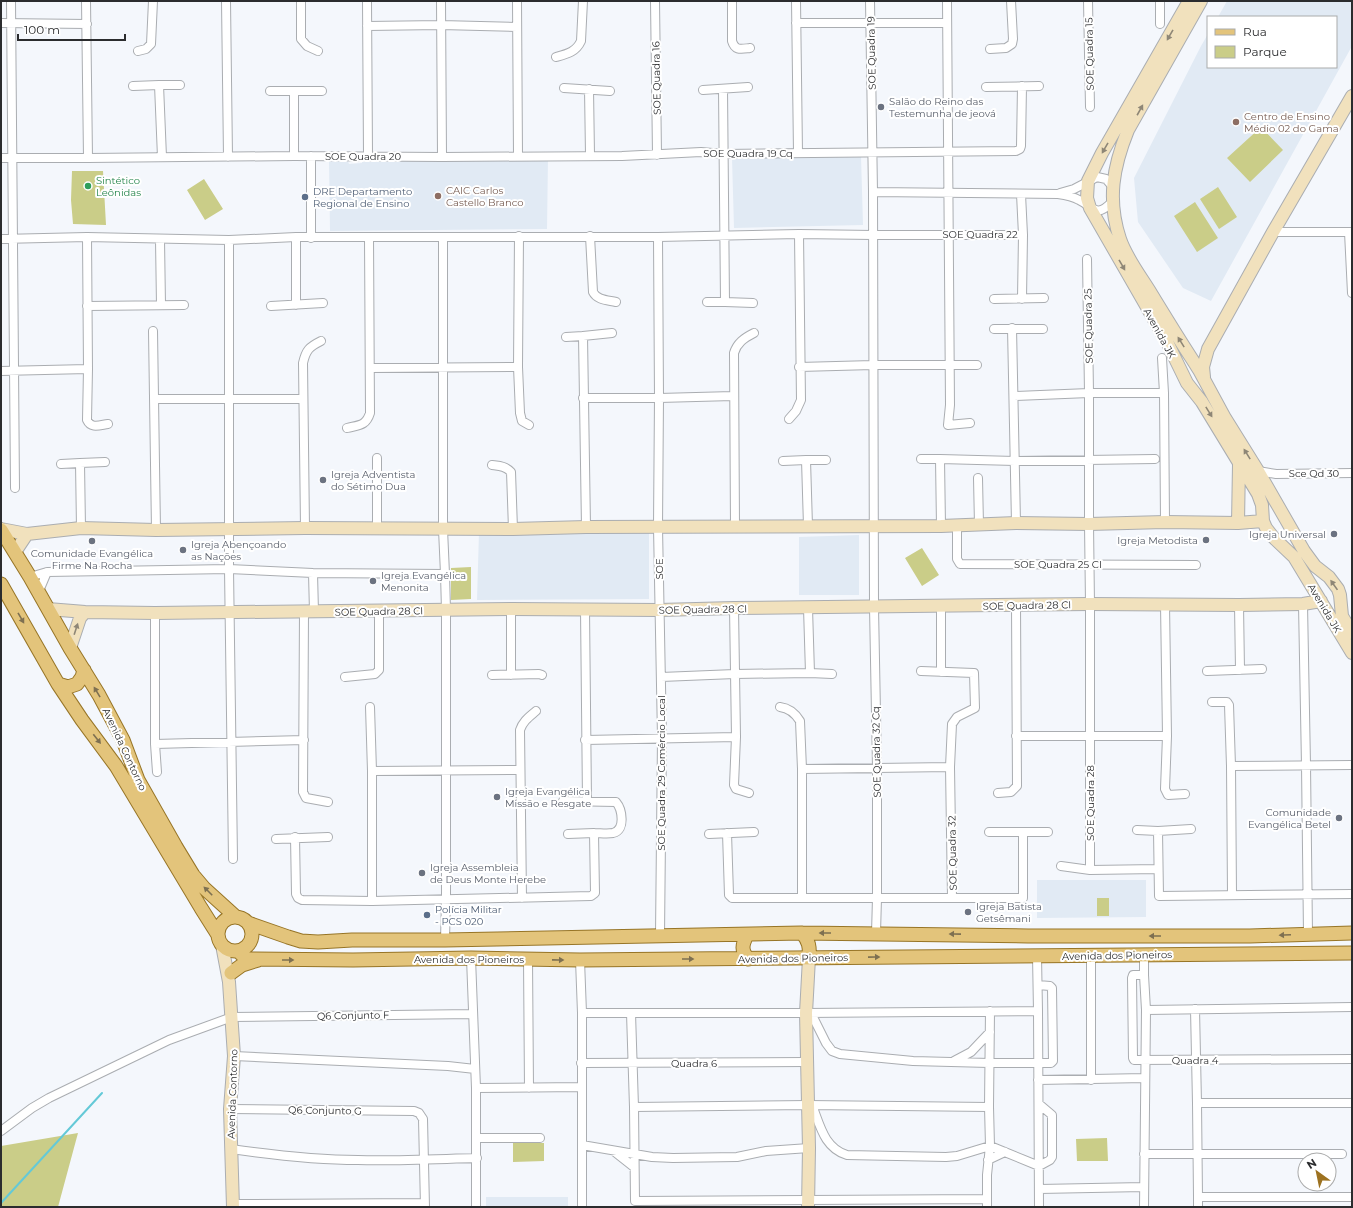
<svg xmlns="http://www.w3.org/2000/svg" width="1353" height="1208" font-family="Montserrat,sans-serif">
	<style>
		.built { fill: #e1eaf4 }
		.green { fill: #cacd88 }
		.lines { fill: none; stroke-linecap: round; stroke-linejoin: round }
		.stream { stroke: #64c9d7; stroke-width: 2 }
		.street-casing { stroke: #aaadb1; stroke-width: 10 }
		.secondary-casing { stroke: #aaadb1; stroke-width: 14 }
		.primary-casing { stroke: #977527; stroke-width: 15 }
		.street { stroke: #fff; stroke-width: 8 }
		.secondary { stroke: #f1e1bd; stroke-width: 12 }
		.primary { stroke: #e3c47b; stroke-width: 13 }
		.oneway { fill: #8e8676 }
		.oneway2 { fill: #7e7051 }
		.worship-dot { fill: #6b7280; stroke: #fff; stroke-width: 1.5 }
		.education-dot { fill: #8d6e63; stroke: #fff; stroke-width: 1.5 }
		.leisure-dot { fill: #2e9e5b; stroke: #fff; stroke-width: 1.5 }
		.service-dot { fill: #5c6f8a; stroke: #fff; stroke-width: 1.5 }
		.labels { text-anchor: middle; stroke-width: 4; stroke-linejoin: round; paint-order: stroke }
		.street-label { font-size: 10px; fill: #2b2c2e; stroke: #fff }
		.worship-label { font-size: 10px; fill: #5b616d; stroke: #fff; text-anchor: start }
		.education-label { font-size: 10px; fill: #785e54; stroke: #fff; text-anchor: start }
		.leisure-label { font-size: 10px; fill: #27864d; stroke: #fff; text-anchor: start }
		.service-label { font-size: 10px; fill: #4e5e75; stroke: #fff; text-anchor: start }
	</style>
	<rect width="100%" height="100%" fill="#f4f7fc"/>
	<path class="built" d="M 1227,1 L 1352,1 L 1352,46 L 1211,301 L 1183,288 L 1138,222 L 1134,178 L 1201,46 L 1208,34 L 1208,67 L 1336,67 L 1336,17 L 1218,17 Z
		M 861,156 L 863,225 L 734,228 L 732,158 Z
		M 362,158 L 548,158 L 547,229 L 330,231 L 329,159 L 347,159 L 349,164 L 362,163 Z
		M 649,531 L 649,599 L 477,600 L 479,532 Z
		M 859,535 L 859,595 L 799,595 L 799,537 Z
		M 1037,880 L 1146,880 L 1146,917 L 1037,918 Z
		M 486,1197 L 568,1197 L 568,1207 L 486,1207 Z"/>
	<path class="green" d="M 1261,127 L 1283,150 L 1250,182 L 1227,158 Z
		M 72,171 L 103,171 L 106,225 L 73,224 L 71,200 Z
		M 204,179 L 223,209 L 205,220 L 187,190 Z
		M 1218,187 L 1237,217 L 1219,229 L 1200,199 Z
		M 1195,202 L 1218,238 L 1197,252 L 1174,216 Z
		M 922,548 L 939,575 L 922,586 L 905,558 Z
		M 471,567 L 471,599 L 451,600 L 451,568 Z
		M 1097,898 L 1109,898 L 1109,916 L 1097,916 Z
		M 78,1133 L 58,1207 L 1,1207 L 1,1146 Z
		M 1107,1138 L 1108,1161 L 1077,1161 L 1076,1139 Z
		M 513,1143 L 544,1143 L 544,1161 L 513,1162 Z"/>
	<g class="lines">
		<path class="stream" d="M 1,1203 L 102,1093"/>
		<g class="street-casing">
			<path id="street" d="M 11,1 L 15,488
				M 86,1 L 88,158
				M 226,1 L 228,157
				M 301,1 L 301,39 L 307,46 L 318,51
				M 367,1 L 368,155
				M 441,1 L 442,157
				M 517,1 L 518,156
				M 655,1 L 657,155
				M 732,1 L 732,41 C 735,51 741,49 750,48
				M 796,1 L 798,153
				M 870,1 L 873,192 L 874,607 L 877,767 L 877,898 L 876,933
				M 947,1 L 950,405 L 948,425 L 970,423
				M 1088,1 L 1090,107
				M 1,23 L 87,24
				M 796,23 L 947,23
				M 1160,24 L 1160,1
				M 367,26 L 441,25 L 517,27
				M 990,49 L 1006,48 L 1012,44 L 1013,39 L 1011,1
				M 138,51 L 146,49 L 151,44 L 153,1
				M 556,57 C 567,54 576,52 581,41 L 583,1
				M 159,85 L 180,85
				M 133,86 L 159,85 L 162,157
				M 986,87 L 1039,86
				M 564,88 L 610,91
				M 589,89 L 590,155
				M 723,89 L 725,302
				M 703,90 L 748,87
				M 270,91 L 322,91
				M 294,156 L 294,92
				M 1,158 L 88,158 L 294,156 L 442,157 L 622,156 L 701,152 L 724,154 L 1016,151 L 1020,149 L 1021,146 L 1022,86
				M 873,192 L 1058,194 C 1065,195 1072,196 1079,200 C 1095,208 1096,218 1112,202
				M 1060,193 L 1074,189 L 1097,177 L 1106,179 L 1112,186
				M 1021,194 L 1023,235 L 1022,299
				M 1273,232 L 1352,232
				M 1349,232 L 1352,293
				M 590,236 L 593,292 C 597,300 607,300 616,302
				M 296,237 L 296,305
				M 443,237 L 443,529 L 445,574 L 446,610 L 446,900 L 445,940
				M 658,237 L 659,398 L 658,527 L 662,738 L 660,936
				M 311,238 L 311,156
				M 1,239 L 87,237 L 229,240 L 296,237 L 658,237 L 799,234 L 873,235 L 1023,235
				M 160,240 L 161,305
				M 229,240 L 229,569 L 233,859
				M 1087,259 L 1089,393 L 1089,524 L 1090,604 L 1090,870
				M 994,299 L 1044,298
				M 707,302 L 725,302 L 753,303
				M 87,306 L 184,305
				M 271,306 L 323,303
				M 1012,328 L 1016,523
				M 994,329 L 1043,329
				M 153,331 L 156,530
				M 583,336 L 612,333
				M 566,337 L 583,336 L 586,527
				M 1162,358 L 1164,393 L 1165,522
				M 518,367 L 520,413 L 522,421 L 529,425
				M 799,367 L 873,365 L 977,365
				M 370,368 L 518,367 L 519,236
				M 88,369 L 87,420 C 91,429 100,425 108,424
				M 1,371 L 88,369 L 87,237
				M 1014,396 L 1089,393 L 1164,393
				M 583,398 L 659,398 L 733,396
				M 155,399 L 303,399
				M 789,419 L 796,411 L 801,400 L 799,234
				M 347,428 C 359,425 366,426 370,413 L 369,237
				M 377,458 L 377,529
				M 921,459 L 940,459 L 941,526
				M 940,459 L 1015,461 L 1155,459
				M 806,460 L 826,460
				M 783,461 L 806,460 L 808,526
				M 61,464 L 80,463
				M 492,465 C 500,466 505,466 511,472 L 513,529
				M 1258,471 L 1276,474 L 1352,473
				M 978,478 L 979,525
				M 957,525 L 957,559 L 960,564 L 1196,565
				M 735,527 L 734,353 C 737,343 744,338 754,333
				M 81,528 L 80,463 L 105,462
				M 305,528 L 303,363 C 306,350 309,347 321,341
				M 47,572 L 229,569 L 313,573 L 445,574
				M 313,573 L 314,612
				M 30,577 L 47,572 L 39,591
				M 1165,604 L 1167,736 L 1165,789 L 1168,795 L 1185,794
				M 1303,604 L 1306,765 L 1308,934
				M 1239,605 L 1240,670
				M 941,606 L 941,672
				M 734,608 L 736,737 L 734,785 L 736,789 L 749,793
				M 511,609 L 511,675
				M 585,609 L 587,801
				M 304,612 L 303,792 L 306,798 L 328,802
				M 155,613 L 155,744 L 157,772
				M 921,671 L 974,673 L 975,708 L 957,717 L 952,724 L 950,767 L 952,898
				M 1207,671 L 1262,669
				M 810,673 L 832,674
				M 492,675 L 539,674 L 542,675
				M 345,677 L 375,674 L 379,670 L 379,611
				M 661,677 L 735,674 L 810,673 L 808,608
				M 1212,702 L 1227,702 L 1229,705 L 1231,766 L 1232,895
				M 370,707 L 372,771 L 372,901
				M 780,707 C 789,708 795,713 800,721 L 802,769 L 802,898
				M 1016,736 L 1167,736
				M 585,740 L 736,737
				M 155,744 L 304,740
				M 1231,766 L 1352,765
				M 802,769 L 950,767
				M 372,771 L 520,770
				M 998,793 L 1011,792 L 1017,786 L 1016,605
				M 1137,830 L 1158,831 L 1191,829
				M 1158,831 L 1159,896 L 1352,894
				M 989,832 L 1048,832
				M 727,833 L 729,895 L 732,898 L 1023,898 L 1023,832
				M 568,834 L 594,833
				M 709,834 L 754,832
				M 295,837 L 296,894 L 298,898 L 302,900 L 372,901 L 591,896 L 595,893 L 594,833 C 600,833 607,834 613,833 C 626,830 622,809 616,802 L 563,801
				M 276,839 L 328,837
				M 1061,866 L 1090,870 L 1158,869
				M 522,898 L 520,730 C 523,721 529,717 536,711
				M 1144,954 L 1144,975 L 1146,1010 L 1144,1207
				M 1091,956 L 1091,1080
				M 471,958 L 476,1088 L 476,1207
				M 528,959 L 529,1088
				M 580,960 L 582,1013 L 582,1207
				M 1144,975 L 1133,975 L 1132,978 L 1133,1058 L 1134,1060 L 1352,1059
				M 1195,1009 L 1197,1103 L 1352,1103
				M 1146,1010 L 1352,1007
				M 1038,1011 L 1039,1207
				M 582,1013 L 806,1013 L 1038,1011 L 1037,956
				M 631,1013 L 634,1107 L 808,1105 L 989,1107 L 990,1011
				M 811,1013 L 826,1043 L 832,1051 L 840,1054 L 913,1061 L 989,1063 L 1051,1063 L 1053,1061 L 1052,988 L 1050,986 L 1038,985
				M 234,1056 L 448,1066 L 475,1069
				M 954,1061 L 971,1052 L 990,1032
				M 581,1063 L 806,1062
				M 1038,1080 L 1145,1078
				M 476,1088 L 581,1087
				M 1197,1103 L 1198,1197
				M 812,1105 C 820,1125 824,1148 847,1155 L 946,1157 L 957,1156 L 990,1146 L 1039,1166 L 1050,1160 L 1052,1157 L 1052,1115 L 1039,1104
				M 634,1107 L 635,1201 L 987,1199 L 987,1175 L 990,1146 L 989,1107
				M 230,1109 L 414,1111 L 419,1113 L 423,1119 L 425,1207
				M 1,1131 L 32,1108 L 49,1098 L 169,1040 L 232,1017 L 473,1014
				M 476,1138 L 540,1138
				M 582,1145 L 652,1157 L 673,1158 L 737,1157 L 766,1151 L 809,1148
				M 231,1149 C 273,1155 315,1160 358,1160 C 397,1161 437,1159 477,1158
				M 615,1152 L 634,1167
				M 1144,1154 L 1342,1154
				M 988,1160 L 1005,1152
				M 1039,1189 L 1144,1187
				M 987,1199 L 987,1207
				M 233,1204 L 425,1203
				M 1198,1207 L 1198,1197 L 1352,1197"/>
		</g>
		<g class="secondary-casing">
			<path id="secondary" d="M 1189,1 L 1102,153 L 1088,181 L 1087,198 L 1090,208 L 1167,342 L 1187,383 L 1202,402 L 1258,494 L 1262,505 L 1263,521 L 1266,528 L 1273,537 L 1294,557 L 1352,653
				M 1201,1 L 1128,130 C 1113,167 1107,200 1120,239 C 1126,257 1139,274 1149,290 C 1163,313 1177,336 1192,359 L 1199,370 L 1225,418 L 1258,471 L 1304,551 L 1315,566 L 1329,577 L 1338,589 L 1340,595 L 1342,616 L 1352,633
				M 1204,377 L 1203,367 L 1208,349 L 1273,232 L 1352,96
				M 1238,523 L 1239,464
				M 1,529 L 27,534 L 81,528 L 156,530 L 305,528 L 513,529 L 586,527 L 941,526 L 1016,523 L 1089,524 L 1165,522 L 1238,523 L 1263,521
				M 15,552 L 27,534
				M 48,609 L 85,612 L 155,613 L 511,609 L 659,610 L 734,608 L 1090,604 L 1239,605 L 1303,604 L 1321,601
				M 70,648 L 80,618 L 85,612
				M 222,945 L 229,982 L 234,1056 L 230,1109 L 233,1207
				M 808,1207 L 809,1148 L 806,1013 L 809,958"/>
		</g>
		<g class="primary-casing">
			<path id="primary" d="M 1,530 L 30,577 L 70,648 L 99,695 L 123,740 L 138,780 L 176,847 L 193,875 L 204,888 L 236,917
				M 1,584 L 58,684 L 82,720 L 116,766 L 201,908 L 218,935
				M 58,684 L 68,687 L 77,684 L 82,677 L 84,670
				M218 934a17 17 0 1 1 34 0a17 17 0 1 1-34 0Z
				M 248,923 L 288,937 L 301,941 L 318,942 L 352,940 L 445,940 L 802,933 L 1028,936 L 1250,936 L 1352,933
				M 802,933 C 809,941 810,947 809,958
				M 747,935 C 742,945 741,950 748,959
				M 238,951 L 243,956 L 247,959 L 353,960 L 471,958 L 580,960 L 1352,953
				M 231,973 L 242,965 L 258,960"/>
		</g>
		<use href="#street" class="street"/>
		<use href="#secondary" class="secondary"/>
		<use href="#primary" class="primary"/>
	</g>
	<defs><path id="oneway-solid" d="M-6-.8H1V-3.2L6.5 0L1 3.2V.8H-6Z"/></defs>
	<g class="oneway">
		<use href="#oneway-solid" transform="translate(1170 35) rotate(120)"/>
		<use href="#oneway-solid" transform="translate(1140 110) rotate(-61)"/>
		<use href="#oneway-solid" transform="translate(1105 148) rotate(120)"/>
		<use href="#oneway-solid" transform="translate(1122 265) rotate(60)"/>
		<use href="#oneway-solid" transform="translate(1181 342) rotate(-122)"/>
		<use href="#oneway-solid" transform="translate(1209 412) rotate(58)"/>
		<use href="#oneway-solid" transform="translate(1247 454) rotate(-122)"/>
		<use href="#oneway-solid" transform="translate(1334 585) rotate(-125)"/>
		<use href="#oneway-solid" transform="translate(76 629) rotate(-72)"/>
	</g>
	<g class="oneway2">
		<use href="#oneway-solid" transform="translate(21 618) rotate(60)"/>
		<use href="#oneway-solid" transform="translate(97 692) rotate(-121)"/>
		<use href="#oneway-solid" transform="translate(97 739) rotate(52)"/>
		<use href="#oneway-solid" transform="translate(208 891) rotate(-135)"/>
		<use href="#oneway-solid" transform="translate(825 933) rotate(-180)"/>
		<use href="#oneway-solid" transform="translate(955 934) rotate(-179)"/>
		<use href="#oneway-solid" transform="translate(1285 935) rotate(178)"/>
		<use href="#oneway-solid" transform="translate(1155 936) rotate(180)"/>
		<use href="#oneway-solid" transform="translate(874 957) rotate(-1)"/>
		<use href="#oneway-solid" transform="translate(688 959)"/>
		<use href="#oneway-solid" transform="translate(288 960)"/>
		<use href="#oneway-solid" transform="translate(558 960) rotate(1)"/>
	</g>
	<g class="worship-dot">
		<circle cx="881" cy="107" r="4"/>
		<circle cx="323" cy="480" r="4"/>
		<circle cx="1334" cy="534" r="4"/>
		<circle cx="1206" cy="540" r="4"/>
		<circle cx="92" cy="541" r="4"/>
		<circle cx="183" cy="550" r="4"/>
		<circle cx="373" cy="581" r="4"/>
		<circle cx="497" cy="797" r="4"/>
		<circle cx="1339" cy="818" r="4"/>
		<circle cx="422" cy="873" r="4"/>
		<circle cx="968" cy="912" r="4"/>
	</g>
	<g class="education-dot">
		<circle cx="1236" cy="122" r="4"/>
		<circle cx="438" cy="196" r="4"/>
	</g>
	<circle class="leisure-dot" cx="88" cy="186" r="4"/>
	<g class="service-dot">
		<circle cx="305" cy="197" r="4"/>
		<circle cx="427" cy="915" r="4"/>
	</g>
	<g class="labels">
		<g class="street-label">
			<text transform="translate(871 53) rotate(-91)" y="4">SOE Quadra 19</text>
			<text transform="translate(1089 54) rotate(-91)" y="4">SOE Quadra 15</text>
			<text transform="translate(656 78) rotate(-91)" y="4">SOE Quadra 16</text>
			<text x="748" y="157">SOE Quadra 19 Cq</text>
			<text x="363" y="160">SOE Quadra 20</text>
			<text x="980" y="238">SOE Quadra 22</text>
			<text transform="translate(1088 326) rotate(-91)" y="4">SOE Quadra 25</text>
			<text transform="translate(1160 333) rotate(61)" y="4">Avenida JK</text>
			<text x="1314" y="477">Sce Qd 30</text>
			<text x="1058" y="568">SOE Quadra 25 CI</text>
			<text transform="translate(659 569) rotate(-90)" y="4">SOE</text>
			<text transform="translate(1027 605) rotate(-1)" y="4">SOE Quadra 28 CI</text>
			<text transform="translate(1325 608) rotate(59)" y="4">Avenida JK</text>
			<text transform="translate(703 609) rotate(-1)" y="4">SOE Quadra 28 CI</text>
			<text transform="translate(379 611) rotate(-1)" y="4">SOE Quadra 28 CI</text>
			<text transform="translate(125 749) rotate(65)" y="4">Avenida Contorno</text>
			<text transform="translate(876 752) rotate(-91)" y="4">SOE Quadra 32 Cq</text>
			<text transform="translate(661 773) rotate(-90)" y="4">SOE Quadra 29 Comércio Local</text>
			<text transform="translate(1090 803) rotate(-90)" y="4">SOE Quadra 28</text>
			<text transform="translate(952 853) rotate(-91)" y="4">SOE Quadra 32</text>
			<text transform="translate(1117 955) rotate(-1)" y="4">Avenida dos Pioneiros</text>
			<text transform="translate(793 958) rotate(-1)" y="4">Avenida dos Pioneiros</text>
			<text x="469" y="963">Avenida dos Pioneiros</text>
			<text transform="translate(353 1015) rotate(-1)" y="4">Q6 Conjunto F</text>
			<text x="1195" y="1064">Quadra 4</text>
			<text x="694" y="1067">Quadra 6</text>
			<text transform="translate(232 1094) rotate(-88)" y="4">Avenida Contorno</text>
			<text transform="translate(325 1110) rotate(1)" y="4">Q6 Conjunto G</text>
		</g>
		<g class="worship-label">
			<text x="889" y="105">Salão do Reino das<tspan x="889" dy="12">Testemunha de jeová</tspan></text>
			<text x="331" y="478">Igreja Adventista<tspan x="331" dy="12">do Sétimo Dua</tspan></text>
			<text x="1326" y="538" text-anchor="end">Igreja Universal</text>
			<text x="1198" y="544" text-anchor="end">Igreja Metodista</text>
			<text x="191" y="548">Igreja Abençoando<tspan x="191" dy="12">as Nações</tspan></text>
			<text x="92" y="557" text-anchor="middle">Comunidade Evangélica<tspan x="92" dy="12">Firme Na Rocha</tspan></text>
			<text x="381" y="579">Igreja Evangélica<tspan x="381" dy="12">Menonita</tspan></text>
			<text x="505" y="795">Igreja Evangélica<tspan x="505" dy="12">Missão e Resgate</tspan></text>
			<text x="1331" y="816" text-anchor="end">Comunidade<tspan x="1331" dy="12">Evangélica Betel</tspan></text>
			<text x="430" y="871">Igreja Assembleia<tspan x="430" dy="12">de Deus Monte Herebe</tspan></text>
			<text x="976" y="910">Igreja Batista<tspan x="976" dy="12">Getsêmani</tspan></text>
		</g>
		<g class="education-label">
			<text x="1244" y="120">Centro de Ensino<tspan x="1244" dy="12">Médio 02 do Gama</tspan></text>
			<text x="446" y="194">CAIC Carlos<tspan x="446" dy="12">Castello Branco</tspan></text>
		</g>
		<g class="leisure-label">
			<text x="96" y="184">Sintético<tspan x="96" dy="12">Leônidas</tspan></text>
		</g>
		<g class="service-label">
			<text x="313" y="195">DRE Departamento<tspan x="313" dy="12">Regional de Ensino</tspan></text>
			<text x="435" y="913">Polícia Militar<tspan x="435" dy="12">- PCS 020</tspan></text>
		</g>
	</g>
	<rect width="1353" height="1208" fill="none" stroke="#2b2c2e" stroke-width="4"/>
	<rect x="1207" y="16" width="130" height="52" fill="#ffffff" stroke="#aaabab"/>
	<rect x="1215" y="29" width="20" height="6" fill="#e3c47b" stroke="#aaabab"/>
	<text x="1243" y="36" font-size="12" fill="#2b2c2e">Rua</text>
	<rect x="1215" y="46" width="20" height="12" fill="#cacd88" stroke="#aaabab"/>
	<text x="1243" y="56" font-size="12" fill="#2b2c2e">Parque</text>
	<g transform="translate(1317 1172) rotate(327)"><circle r="19" fill="#ffffff" stroke="#aaabab"/>
	<path d="M0-3L7 15L0 10L-7 15Z" fill="#9d7221"/>
	<text y="-6" font-size="11" font-weight="bold" text-anchor="middle" fill="#2b2c2e">N</text>
	</g>
	<path d="M18 34v6h107v-6" fill="none" stroke="#2b2c2e" stroke-width="2"/>
	<text x="24" y="34" font-size="12" fill="#2b2c2e" stroke="#ffffff" stroke-width="3" paint-order="stroke">100 m</text>
</svg>
